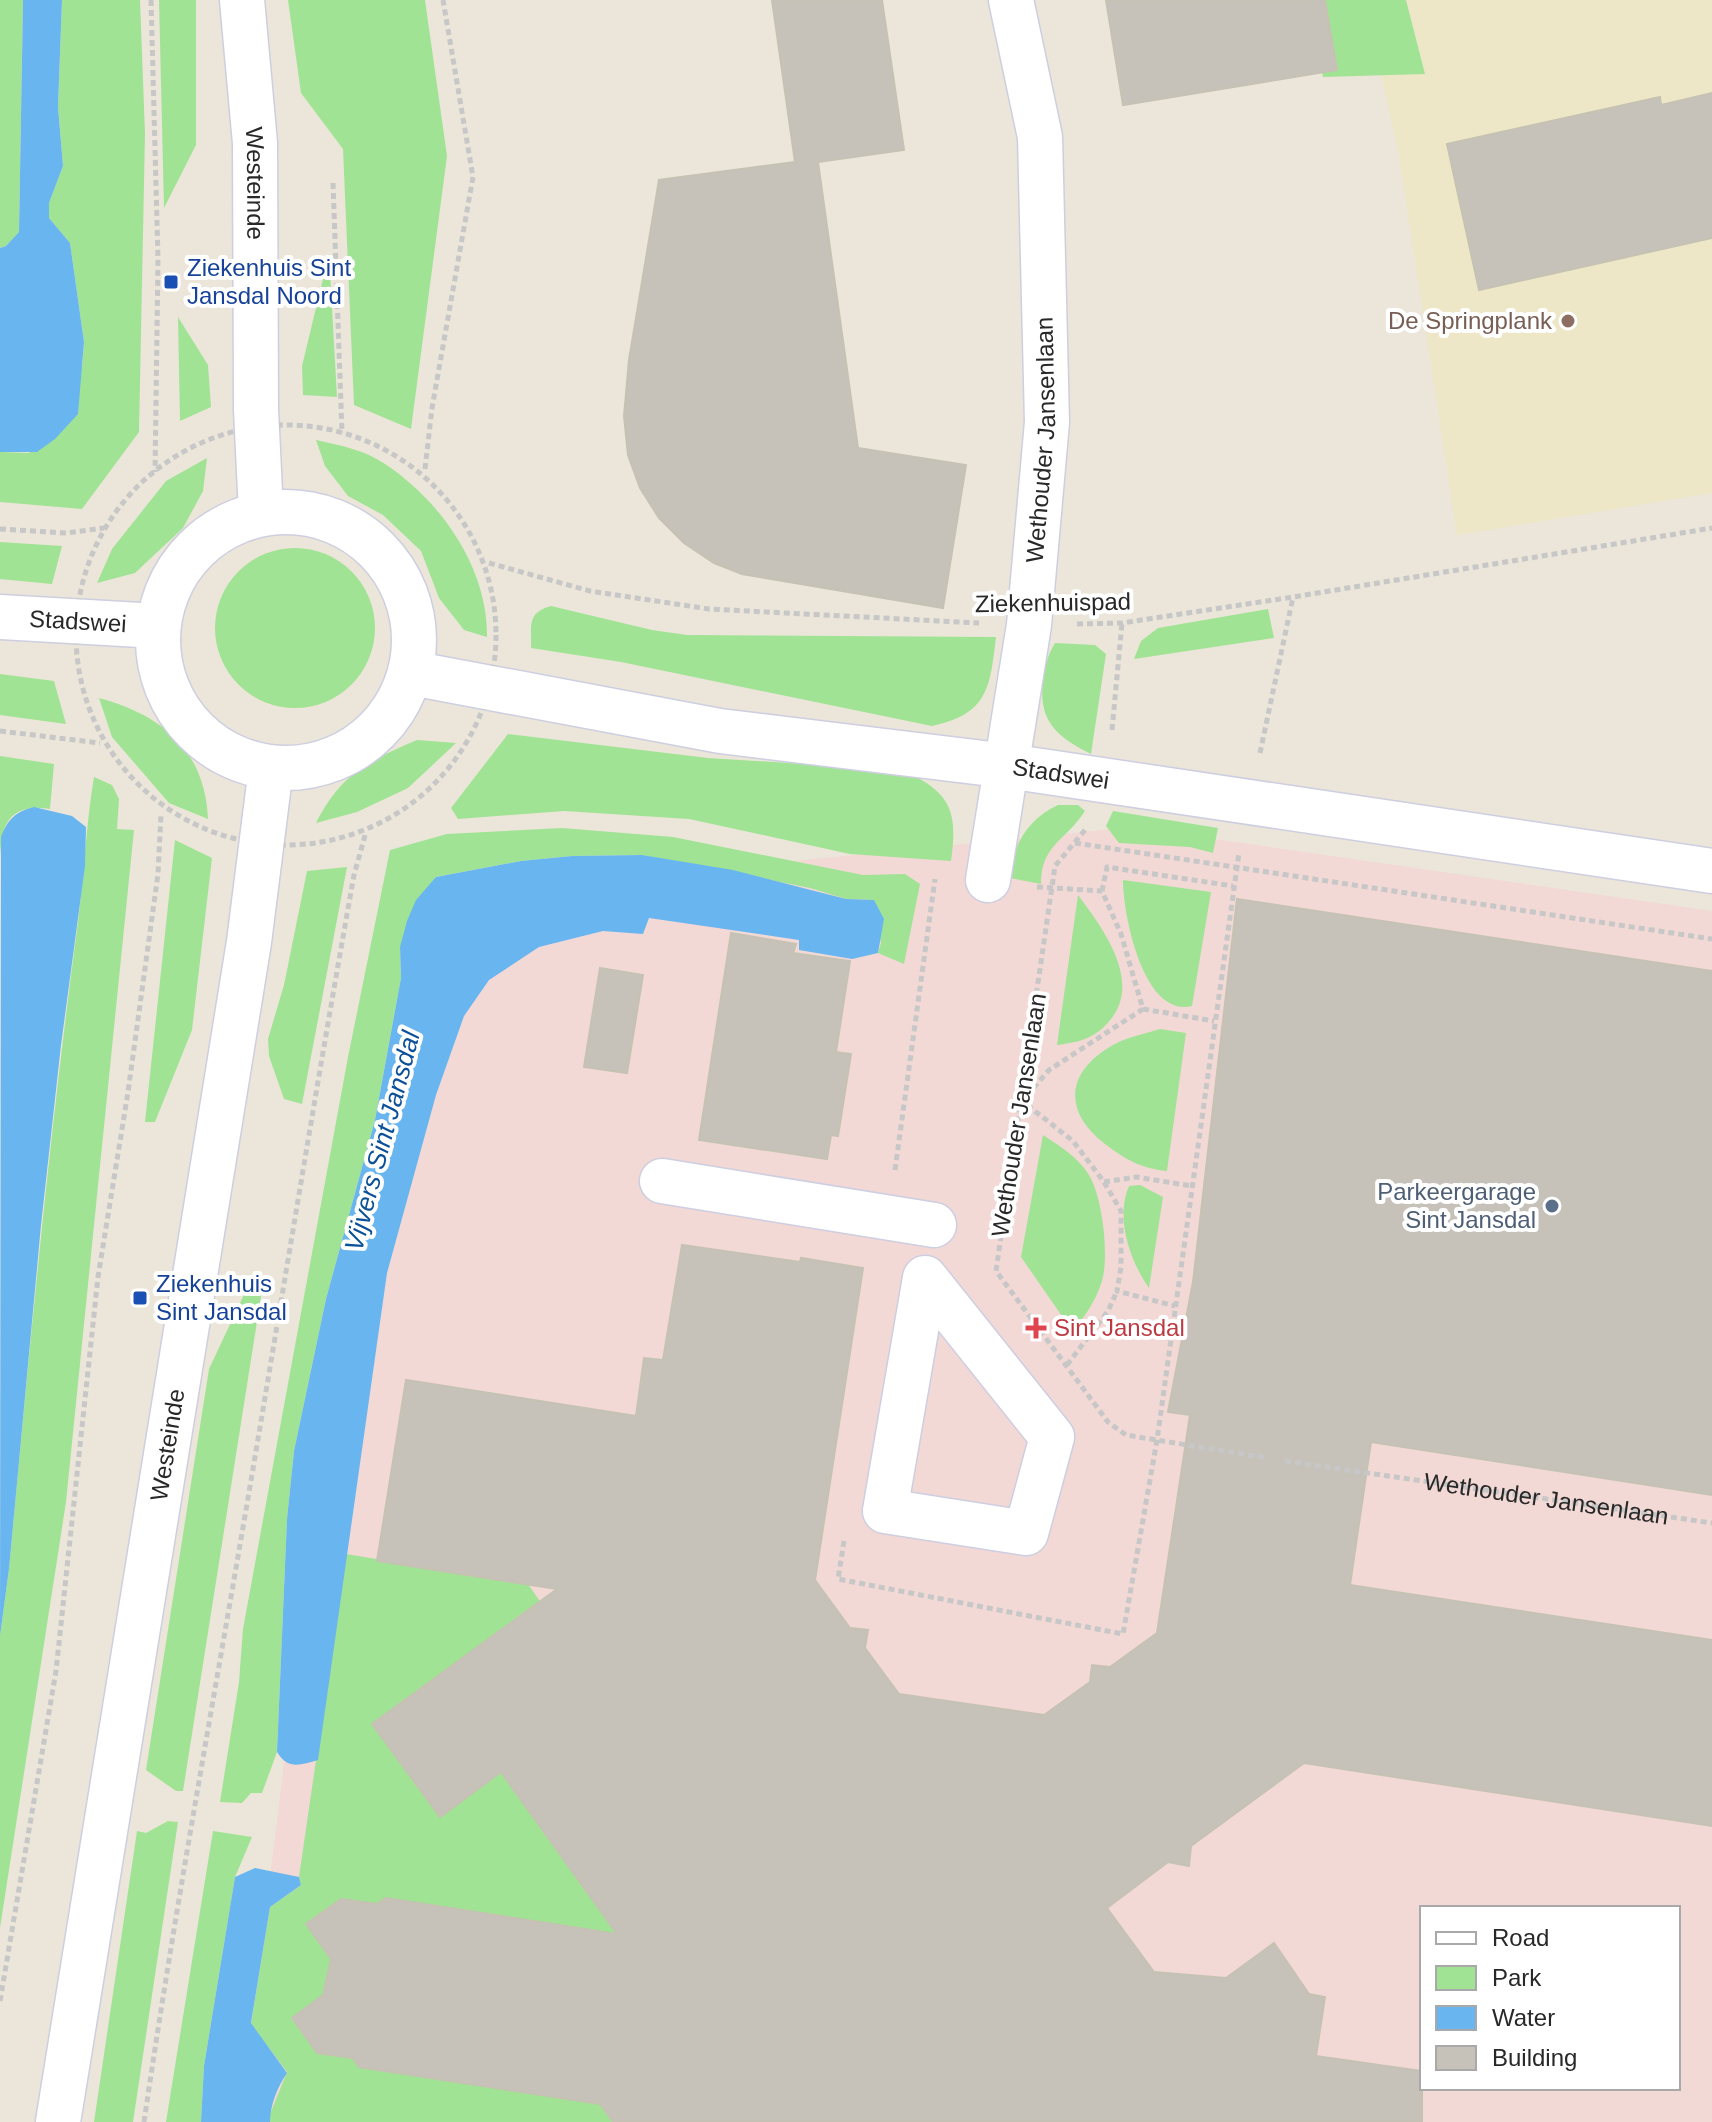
<svg xmlns="http://www.w3.org/2000/svg" width="1712" height="2122" font-family="Helvetica,sans-serif">
	<style>
		.education { fill: #ede7c7 }
		.medical { fill: #f2d9d5; fill-rule: evenodd }
		.green { fill: #a1e394 }
		.water { fill: #69b5f0 }
		.building { fill: #c6c2b9; stroke: #c6c2b3; stroke-width: 2 }
		.lines { fill: none; stroke-linecap: round; stroke-linejoin: round }
		.minor-casing { stroke: #cecee1; stroke-width: 47 }
		.tertiary-casing { stroke: #cecee1; stroke-width: 47 }
		.path { stroke: #c7c7c7; stroke-width: 5; stroke-dasharray: 6 4; stroke-linecap: butt }
		.minor { stroke: #fff; stroke-width: 44 }
		.tertiary { stroke: #fff; stroke-width: 44 }
		.transit-dot { fill: #1a4fb4; stroke: #fff; stroke-width: 3 }
		.education-dot { fill: #8d6e63; stroke: #fff; stroke-width: 3 }
		.service-dot { fill: #5c6f8a; stroke: #fff; stroke-width: 3 }
		.health-dot { fill: #e0444e; stroke: #fff; stroke-width: 3 }
		.labels { text-anchor: middle; stroke-width: 8; stroke-linejoin: round; paint-order: stroke }
		.street-label { font-size: 24px; fill: #282828; stroke: #fff }
		.transit-label { font-size: 24px; fill: #164399; stroke: #fff; text-anchor: start }
		.education-label { font-size: 24px; fill: #785e54; stroke: #fff; text-anchor: end }
		.service-label { font-size: 24px; fill: #4e5e75; stroke: #fff; text-anchor: end }
		.health-label { font-size: 24px; fill: #be3a42; stroke: #fff; text-anchor: start }
		.water-label { font-size: 26px; font-style: italic; fill: #0b5098; stroke: #fff }
	</style>
	<rect width="100%" height="100%" fill="#ebe6d9"/>
	<path class="education" d="M 1406,0 L 1712,0 L 1712,493 L 1457,535 L 1398,150 L 1381,75 L 1425,74 Z"/>
	<path class="medical" d="M 1132,827 L 1712,911 L 1712,2122 L 240,2122 L 291,1707 L 430,949 L 654,875 ZM 1422,1908 L 1678,1908 L 1678,2088 L 1422,2088 Z"/>
	<path class="green" d="M 0,0 L 23,0 L 19,232 L 6,246 L 0,248 Z
		M 62,0 L 140,0 L 145,134 L 139,432 L 82,509 L 0,502 L 0,452 L 29,453 L 82,367 L 84,342 L 70,243 L 49,218 L 49,203 L 63,166 L 58,107 Z
		M 159,0 L 196,0 L 196,145 L 164,208 Z
		M 288,0 L 425,0 L 447,156 L 411,429 L 354,405 L 343,149 L 301,93 Z
		M 1307,0 L 1406,0 L 1425,74 L 1323,77 Z
		M 329,254 L 337,397 L 303,395 L 302,366 Z
		M 178,317 L 208,365 L 211,407 L 180,421 Z
		M 316,440 C 339,445 365,450 385,464 C 441,501 488,568 487,637 L 464,630 L 439,598 L 421,551 L 383,515 L 348,496 L 325,466 Z
		M 207,458 L 203,491 L 183,528 L 135,573 L 97,583 L 112,549 L 166,481 Z
		M 0,542 L 62,546 L 52,584 L 0,579 Z
		M215 628a80 80 0 1 1 160 0a80 80 0 1 1-160 0Z
		M 551,606 L 652,630 L 687,635 L 996,637 C 990,688 988,714 932,726 L 621,662 L 531,648 C 532,626 526,613 551,606 Z
		M 1268,609 L 1274,638 L 1134,659 L 1141,641 L 1158,628 Z
		M 1055,643 L 1095,645 L 1106,654 L 1091,754 C 1056,736 1038,721 1043,680 C 1045,666 1048,654 1055,643 Z
		M 0,674 L 54,681 L 66,724 L 0,715 Z
		M 99,698 C 162,715 205,750 208,819 L 169,803 L 112,737 Z
		M 508,734 L 708,758 L 903,770 C 951,793 958,810 951,861 L 850,854 L 689,819 L 564,811 L 458,819 L 451,808 Z
		M 417,740 L 456,743 L 408,788 L 357,812 L 316,823 C 341,774 368,761 417,740 Z
		M 0,756 L 54,764 L 50,809 C 9,803 1,824 0,860 Z
		M 94,777 L 112,785 L 119,799 L 117,829 L 134,830 L 66,1502 L 0,1928 L 0,1636 L 9,1569 C 29,1353 49,1137 78,922 C 84,873 86,825 94,777 Z
		M 1058,805 L 1078,805 L 1085,811 C 1066,841 1041,844 1041,884 L 1010,878 C 1012,845 1028,819 1058,805 Z
		M 1113,811 L 1218,828 L 1213,853 L 1190,847 L 1119,843 L 1106,826 Z
		M 562,828 L 673,837 L 863,875 L 905,874 L 920,884 L 904,964 L 878,953 L 881,943 L 874,900 L 846,899 L 810,888 L 642,855 L 572,856 L 521,861 L 436,877 L 400,947 L 401,978 L 375,1120 L 326,1299 L 294,1451 L 287,1519 L 277,1752 L 262,1793 L 251,1793 L 242,1803 L 220,1802 L 239,1682 L 243,1629 L 348,1057 L 390,850 L 447,834 Z
		M 175,840 L 212,858 L 192,1030 L 155,1122 L 145,1122 Z
		M 347,867 L 302,1104 L 284,1099 L 269,1056 L 268,1039 L 284,985 L 307,871 Z
		M 1123,880 L 1211,892 L 1192,1006 C 1143,1018 1123,914 1123,880 Z
		M 1078,895 C 1102,927 1142,980 1111,1019 C 1096,1038 1081,1042 1057,1045 Z
		M 1160,1029 L 1186,1033 L 1167,1171 C 1140,1168 1128,1161 1105,1144 C 1063,1112 1065,1072 1113,1045 C 1127,1037 1144,1034 1160,1029 Z
		M 1043,1135 C 1060,1146 1079,1158 1089,1175 C 1103,1198 1110,1260 1101,1284 C 1095,1302 1084,1317 1073,1332 L 1021,1257 Z
		M 1140,1185 L 1163,1197 L 1149,1288 C 1130,1261 1115,1218 1129,1186 Z
		M 248,1286 L 262,1290 L 183,1791 L 176,1791 L 146,1770 L 209,1369 Z
		M 346,1554 L 528,1584 L 546,1610 L 514,1620 L 380,1718 L 582,1712 L 524,1804 L 580,1883 L 607,1865 L 634,1937 L 386,1898 L 377,1904 L 341,1899 L 306,1924 L 337,1966 L 334,1988 L 292,2018 L 317,2053 L 353,2058 L 360,2067 L 600,2104 L 613,2122 L 270,2122 L 270,2114 L 287,2072 L 251,2024 L 270,1907 L 301,1885 L 299,1877 Z
		M 168,1821 L 178,1822 L 133,2122 L 94,2122 L 137,1831 L 146,1833 Z
		M 213,1831 L 252,1837 L 235,1877 L 204,2066 L 201,2122 L 166,2122 Z"/>
	<path class="water" d="M 23,0 L 62,0 L 58,107 L 63,166 L 49,203 L 49,218 L 70,243 L 84,342 L 78,414 L 55,439 L 37,452 L 0,452 L 0,248 L 6,246 L 19,232 Z
		M 34,807 L 72,816 L 86,827 L 85,866 L 61,1045 L 41,1225 L 9,1569 L 0,1636 L 1,837 C 8,819 15,812 34,807 Z
		M 642,855 L 733,870 L 846,899 L 874,900 L 884,919 L 878,953 L 852,959 L 799,950 L 799,940 L 649,918 L 643,934 L 603,931 L 539,947 L 489,980 L 464,1016 L 436,1095 L 387,1273 L 318,1760 C 300,1765 288,1770 277,1752 L 287,1519 L 294,1451 L 326,1299 L 375,1120 L 401,978 L 400,947 L 407,921 L 416,900 L 436,877 L 521,861 L 572,856 Z
		M 255,1868 L 299,1877 L 301,1885 L 270,1907 L 251,2023 L 287,2073 C 278,2086 270,2105 270,2122 L 201,2122 L 204,2066 L 235,1877 Z"/>
	<path class="building" d="M 772,0 L 882,0 L 904,150 L 818,162 L 858,448 L 966,465 L 943,608 L 742,574 L 714,563 L 684,543 L 659,518 L 640,488 L 628,455 L 624,416 L 629,360 L 659,180 L 795,162 Z
		M 1106,0 L 1325,0 L 1337,70 L 1123,105 Z
		M 1712,93 L 1712,238 L 1479,290 L 1447,144 L 1660,97 L 1661,105 Z
		M 1237,899 L 1712,971 L 1712,1495 L 1371,1442 L 1350,1585 L 1712,1640 L 1712,1826 L 1304,1763 L 1191,1846 L 1189,1866 L 1168,1862 L 1107,1908 L 1154,1972 L 1226,1978 L 1274,1943 L 1309,1994 L 1325,1997 L 1316,2056 L 1422,2071 L 1422,2122 L 613,2122 L 600,2104 L 359,2067 L 353,2058 L 317,2053 L 292,2018 L 323,1995 L 331,1959 L 306,1924 L 341,1899 L 377,1904 L 386,1898 L 617,1934 L 501,1772 L 440,1817 L 372,1724 L 557,1589 L 377,1561 L 406,1380 L 636,1416 L 644,1358 L 663,1360 L 682,1245 L 800,1262 L 801,1258 L 863,1268 L 815,1580 L 850,1628 L 868,1630 L 865,1648 L 899,1694 L 1044,1715 L 1090,1682 L 1092,1665 L 1110,1667 L 1157,1633 L 1190,1415 L 1168,1412 L 1193,1282 Z
		M 731,933 L 796,944 L 793,953 L 850,961 L 836,1052 L 851,1054 L 838,1136 L 831,1135 L 827,1159 L 699,1140 Z
		M 600,968 L 643,975 L 627,1073 L 584,1067 Z"/>
	<g class="lines">
		<g class="minor-casing">
			<g id="minor">
				<path id="s2" d="M 411,673 L 720,731 L 1008,766 L 1712,871"/>
				<path id="s3" d="M 988,880 L 1029,625 L 1047,422 L 1040,137 L 1011,0"/>
				<path d="M 662,1181 L 934,1225"/>
				<path d="M 925,1278 L 1052,1437 L 1026,1533 L 885,1511 Z"/>
			</g>
		</g>
		<g class="tertiary-casing">
			<g id="tertiary">
				<path id="s4" d="M 242,0 L 255,143 L 256,409 L 261,513"/>
				<circle cx="286" cy="640" r="128"/>
				<path id="s5" d="M 0,617 L 158,626"/>
				<path id="s6" d="M 58,2122 L 249,942 L 271,768"/>
			</g>
		</g>
		<g class="path">
			<path d="M 151,0 L 158,259 L 155,472"/>
			<path d="M 333,183 L 342,433"/>
			<circle cx="286" cy="635" r="210"/>
			<path d="M 425,469 L 432,408 L 473,177 L 443,0"/>
			<path d="M 0,529 L 66,533 L 104,528"/>
			<path d="M 489,563 L 590,591 L 709,609 L 979,623"/>
			<path d="M 1077,624 L 1122,623 L 1293,597 L 1712,528"/>
			<path d="M 1112,730 L 1122,623"/>
			<path d="M 0,731 L 100,743"/>
			<path d="M 1260,753 L 1293,597"/>
			<path d="M 1085,830 L 1055,866 L 996,1271 L 1108,1422 L 1126,1435 L 1267,1458"/>
			<path d="M 1075,843 L 1712,939"/>
			<path d="M 1037,887 L 1102,891 L 1121,934 L 1143,1009 L 1049,1070 L 1022,1101 L 1073,1141 L 1104,1182 L 1121,1211 L 1121,1267 L 1117,1291 L 1175,1306"/>
			<path d="M 1102,891 L 1107,867 L 1233,886"/>
			<path d="M 1143,1009 L 1214,1021"/>
			<path d="M 895,1170 L 935,879"/>
			<path d="M 1104,1182 L 1136,1177 L 1192,1186"/>
			<path d="M 1067,1365 L 1108,1311 L 1117,1291"/>
			<path id="s1" d="M 1285,1461 L 1712,1523"/>
			<path d="M 844,1541 L 838,1579 L 1123,1634 L 1157,1440 L 1239,853"/>
			<path d="M 0,2001 L 56,1671 L 98,1277 L 128,1092 L 158,874 L 161,814"/>
			<path d="M 144,2122 C 177,1896 219,1671 257,1445 C 289,1255 320,1065 354,875 L 366,832"/>
		</g>
		<use href="#minor" class="minor"/>
		<use href="#tertiary" class="tertiary"/>
	</g>
	<g class="transit-dot">
		<rect x="163" y="274" width="16" height="16" rx="4"/>
		<rect x="132" y="1290" width="16" height="16" rx="4"/>
	</g>
	<circle class="education-dot" cx="1568" cy="321" r="8"/>
	<circle class="service-dot" cx="1552" cy="1206" r="8"/>
	<path class="health-dot" d="M1032 1316h8v8h8v8h-8v8h-8v-8h-8v-8h8z"/>
	<g class="labels">
		<g class="street-label">
			<text dy="8" stroke="none"><textPath href="#s4" startOffset="184">Westeinde</textPath></text>
			<text dy="8" stroke="none"><textPath href="#s3" startOffset="444">Wethouder Jansenlaan</textPath></text>
			<text transform="translate(1053 603) rotate(-1)" y="8">Ziekenhuispad</text>
			<text dy="8" stroke="none"><textPath href="#s5" startOffset="78">Stadswei</textPath></text>
			<text dy="8" stroke="none"><textPath href="#s2" startOffset="658">Stadswei</textPath></text>
			<text transform="translate(1019 1115) rotate(-81)" y="8">Wethouder Jansenlaan</text>
			<text dy="8" stroke="none"><textPath href="#s6" startOffset="686">Westeinde</textPath></text>
			<text dy="8" stroke="none"><textPath href="#s1" startOffset="264">Wethouder Jansenlaan</textPath></text>
		</g>
		<g class="transit-label">
			<text x="187" y="276">Ziekenhuis Sint<tspan x="187" dy="28">Jansdal Noord</tspan></text>
			<text x="156" y="1292">Ziekenhuis<tspan x="156" dy="28">Sint Jansdal</tspan></text>
		</g>
		<g class="education-label">
			<text x="1552" y="329">De Springplank</text>
		</g>
		<g class="service-label">
			<text x="1536" y="1200">Parkeergarage<tspan x="1536" dy="28">Sint Jansdal</tspan></text>
		</g>
		<g class="health-label">
			<text x="1054" y="1336">Sint Jansdal</text>
		</g>
		<g class="water-label">
			<text transform="translate(382 1141) rotate(-75)" y="9">Vijvers Sint Jansdal</text>
		</g>
	</g>
	<rect x="1420" y="1906" width="260" height="184" fill="#ffffff" stroke="#a9a9a9" stroke-width="2"/>
	<rect x="1436" y="1932" width="40" height="12" fill="#ffffff" stroke="#a9a9a9" stroke-width="2"/>
	<text x="1492" y="1946" font-size="24" fill="#282828">Road</text>
	<rect x="1436" y="1966" width="40" height="24" fill="#a1e394" stroke="#a9a9a9" stroke-width="2"/>
	<text x="1492" y="1986" font-size="24" fill="#282828">Park</text>
	<rect x="1436" y="2006" width="40" height="24" fill="#69b5f0" stroke="#a9a9a9" stroke-width="2"/>
	<text x="1492" y="2026" font-size="24" fill="#282828">Water</text>
	<rect x="1436" y="2046" width="40" height="24" fill="#c6c2b9" stroke="#a9a9a9" stroke-width="2"/>
	<text x="1492" y="2066" font-size="24" fill="#282828">Building</text>
</svg>
